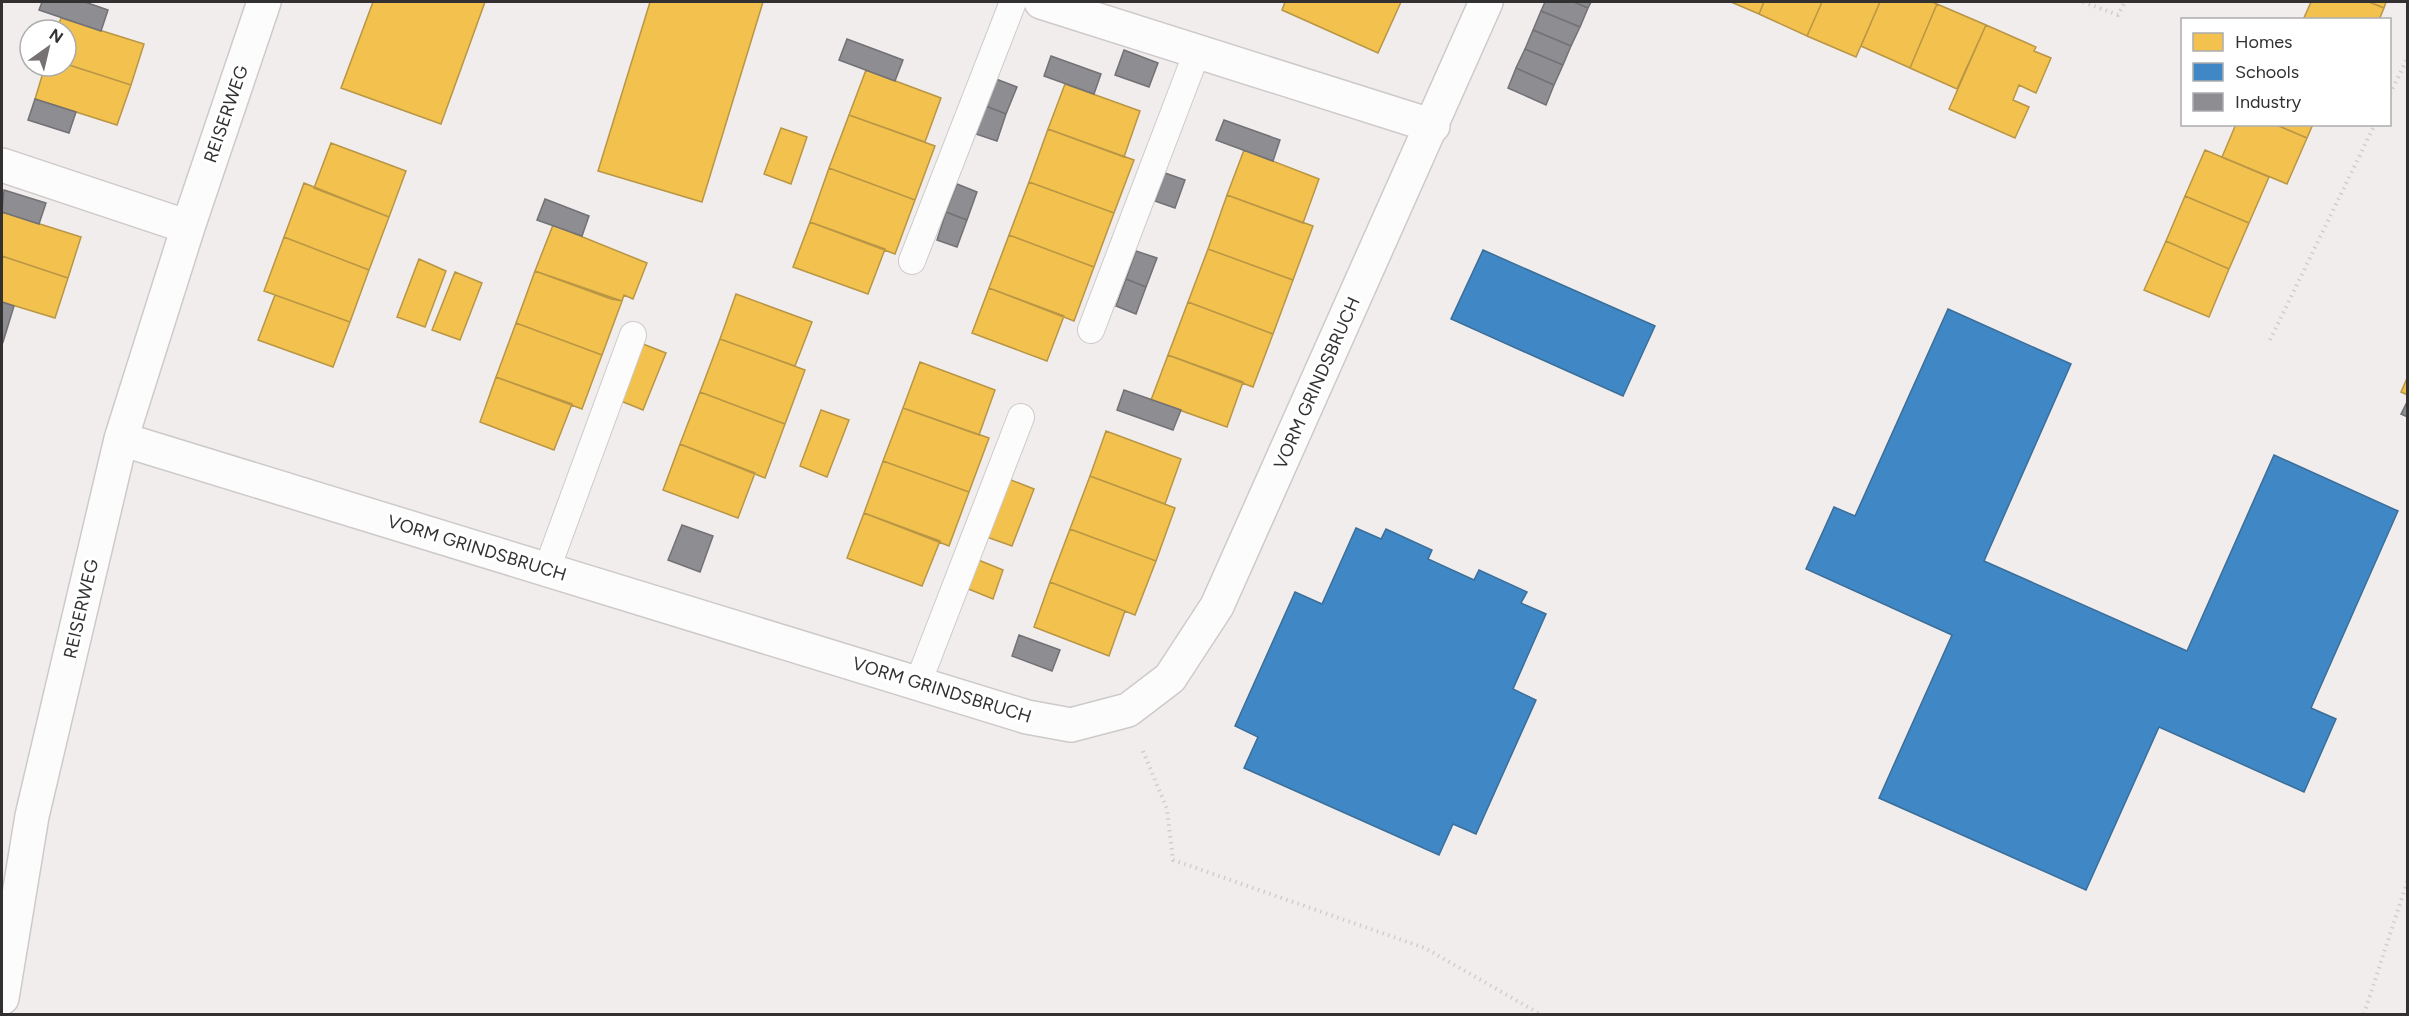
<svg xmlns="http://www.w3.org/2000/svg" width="2409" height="1016" font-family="Figtree,sans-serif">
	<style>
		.homes { fill: #f2c14e; stroke: #b99645; stroke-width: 1.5 }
		.schools { fill: #3f88c5; stroke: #3b6e99; stroke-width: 1.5 }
		.industry { fill: #8d8d92; stroke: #727175; stroke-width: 1.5 }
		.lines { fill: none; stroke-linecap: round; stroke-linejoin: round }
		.service-casing { stroke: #cecaca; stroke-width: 28 }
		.minor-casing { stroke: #cecaca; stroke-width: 36 }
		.path { stroke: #d0cece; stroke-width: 4; stroke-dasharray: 1.5 4.5; stroke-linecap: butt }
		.service { stroke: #fdfcfc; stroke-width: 26 }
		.minor { stroke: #fdfcfc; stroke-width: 33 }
		.labels { text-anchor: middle; stroke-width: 6; stroke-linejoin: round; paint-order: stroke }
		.street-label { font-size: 18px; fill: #333031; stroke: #fff }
	</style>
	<rect width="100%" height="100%" fill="#f1eded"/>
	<path class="homes" d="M 373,2 L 485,2 L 441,124 L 341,88 Z
		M 650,2 L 763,2 L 702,202 L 598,171 Z
		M 1285,2 L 1401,2 L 1378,53 L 1282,10 Z
		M 1731,2 L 1764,2 L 1759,14 Z
		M 1764,2 L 1822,2 L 1807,36 L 1759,14 Z
		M 1822,2 L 1880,2 L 1856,57 L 1807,36 Z
		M 1880,2 L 1932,2 L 1937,4 L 1910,68 L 1861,46 Z
		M 2311,2 L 2369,2 L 2384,8 L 2379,20 L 2303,20 Z
		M 2369,2 L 2386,2 L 2384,8 Z
		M 1937,4 L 1986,25 L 1957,89 L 1910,68 Z
		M 61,18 L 144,44 L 131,85 L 66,64 L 66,30 L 57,30 Z
		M 1986,25 L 2036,47 L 2034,51 L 2051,58 L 2036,93 L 2019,85 L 2013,100 L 2029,107 L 2015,138 L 1949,109 Z
		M 66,64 L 131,85 L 117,125 L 35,99 L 45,66 L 66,66 Z
		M 866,70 L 941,98 L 925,142 L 849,115 Z
		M 1065,84 L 1140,111 L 1124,157 L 1048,129 Z
		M 849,115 L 935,146 L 915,200 L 829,168 Z
		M 2236,124 L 2274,124 L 2307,138 L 2287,184 L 2222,157 Z
		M 2274,124 L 2313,124 L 2307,138 Z
		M 781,128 L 807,137 L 791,184 L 764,174 Z
		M 1048,129 L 1134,160 L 1114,213 L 1029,182 Z
		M 331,143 L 406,171 L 389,217 L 314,188 Z
		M 1244,150 L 1319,179 L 1303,223 L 1227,195 Z
		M 2205,150 L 2269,177 L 2249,223 L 2185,196 Z
		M 829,168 L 915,200 L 895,254 L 810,222 Z
		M 1029,182 L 1114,213 L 1094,267 L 1009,235 Z
		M 304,183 L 389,217 L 369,270 L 284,237 Z
		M 1227,195 L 1313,226 L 1293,280 L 1208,249 Z
		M 2185,196 L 2249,223 L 2229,269 L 2166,241 Z
		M 2,212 L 81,237 L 68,278 L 2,256 Z
		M 810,222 L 885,249 L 868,294 L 793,267 Z
		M 553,225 L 647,263 L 633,299 L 624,295 L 622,301 L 611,299 L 535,271 Z
		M 1009,235 L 1094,267 L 1074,321 L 989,288 Z
		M 284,237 L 369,270 L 350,322 L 264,291 Z
		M 2166,241 L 2229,269 L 2209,317 L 2144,290 Z
		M 1208,249 L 1293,280 L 1273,334 L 1188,302 Z
		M 2,256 L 68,278 L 55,318 L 2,302 Z
		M 419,259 L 446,271 L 425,327 L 397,317 Z
		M 535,271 L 622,301 L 602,355 L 516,323 Z
		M 455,272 L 482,283 L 460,340 L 432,330 Z
		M 989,288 L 1064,316 L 1047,361 L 972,333 Z
		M 736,294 L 812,322 L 795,366 L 720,339 Z
		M 275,295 L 350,322 L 333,367 L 258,340 Z
		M 1188,302 L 1273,334 L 1253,387 L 1168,355 Z
		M 516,323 L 602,355 L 582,409 L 496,377 Z
		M 720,339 L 805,370 L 785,424 L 700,392 Z
		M 638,342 L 666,353 L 643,410 L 616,399 Z
		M 1168,355 L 1243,382 L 1227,427 L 1151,400 Z
		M 920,362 L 995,390 L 979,435 L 903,408 Z
		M 2408,376 L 2408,395 L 2401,392 Z
		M 496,377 L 572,404 L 554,450 L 480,422 Z
		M 700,392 L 785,424 L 765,478 L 680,444 Z
		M 903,408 L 989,438 L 969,492 L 883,461 Z
		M 821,410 L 849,420 L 827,477 L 800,466 Z
		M 1106,431 L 1181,459 L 1165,504 L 1090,476 Z
		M 680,444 L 755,473 L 738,518 L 663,490 Z
		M 883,461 L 969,492 L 949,546 L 864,513 Z
		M 1090,476 L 1175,508 L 1156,561 L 1070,529 Z
		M 1006,478 L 1034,489 L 1012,546 L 984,536 Z
		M 864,513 L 940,541 L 922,586 L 847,558 Z
		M 1070,529 L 1156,561 L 1135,615 L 1050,582 Z
		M 976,559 L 1003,570 L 993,599 L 966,588 Z
		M 1050,582 L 1125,611 L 1109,656 L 1034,627 Z"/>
	<path class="schools" d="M 1483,250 L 1655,326 L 1623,396 L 1451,319 Z
		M 1948,309 L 2071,364 L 1984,561 L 2187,651 L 2274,455 L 2398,511 L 2311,708 L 2336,719 L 2304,792 L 2159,727 L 2086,890 L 1879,798 L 1952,635 L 1806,569 L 1834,507 L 1855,516 Z
		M 1356,528 L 1381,539 L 1386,529 L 1432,550 L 1428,559 L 1474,580 L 1479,570 L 1527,592 L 1521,603 L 1546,614 L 1513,689 L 1536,700 L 1476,834 L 1453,824 L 1439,855 L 1244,768 L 1258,737 L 1235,726 L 1295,592 L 1322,604 Z"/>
	<path class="industry" d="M 42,2 L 85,2 L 108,10 L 101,31 L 39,10 Z
		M 1545,2 L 1574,2 L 1588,8 L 1580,27 L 1541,11 Z
		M 1574,2 L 1591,2 L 1588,8 Z
		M 1541,11 L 1580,27 L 1571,46 L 1533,30 Z
		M 1533,30 L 1571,46 L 1563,65 L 1525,49 Z
		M 847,39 L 903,60 L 895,81 L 839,60 Z
		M 1525,49 L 1563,65 L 1554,85 L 1516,68 Z
		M 1124,50 L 1158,63 L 1149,87 L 1115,75 Z
		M 1051,56 L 1101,74 L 1094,94 L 1044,76 Z
		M 1516,68 L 1554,85 L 1546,105 L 1508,88 Z
		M 996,79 L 1017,87 L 1006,114 L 986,106 Z
		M 35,99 L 76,112 L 69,133 L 28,120 Z
		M 986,106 L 1006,114 L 997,141 L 976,134 Z
		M 1224,120 L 1280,140 L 1273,161 L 1216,140 Z
		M 1165,173 L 1185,180 L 1175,208 L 1155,201 Z
		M 957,184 L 977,192 L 967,220 L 946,212 Z
		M 4,190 L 46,203 L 39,224 L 2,212 Z
		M 545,199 L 589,216 L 582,236 L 537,220 Z
		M 946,212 L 967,220 L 957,247 L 937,240 Z
		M 1136,251 L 1157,258 L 1146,287 L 1126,279 Z
		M 1126,279 L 1146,287 L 1136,314 L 1116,306 Z
		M 2,302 L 14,306 L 3,342 L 2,341 Z
		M 1124,390 L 1181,410 L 1173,430 L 1117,410 Z
		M 2408,400 L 2408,417 L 2401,414 Z
		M 682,525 L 713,536 L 700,572 L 668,560 Z
		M 1019,635 L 1060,650 L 1052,671 L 1012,656 Z"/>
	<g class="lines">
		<g class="service-casing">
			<path id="service" d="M 912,261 L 1013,2
				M 1091,330 L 1197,52
				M 547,569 L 633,335
				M 918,683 L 1021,417"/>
		</g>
		<g class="minor-casing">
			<path id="minor" d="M 1041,2 L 1433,126
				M 2,165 L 188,227
				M 121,439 L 1027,717 L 1071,725 L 1128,710 L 1170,678 L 1217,606 L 1486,2
				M 2,998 L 32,816 L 121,439 L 188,227 L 264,2"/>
		</g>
		<path class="path" d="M 2083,2 L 2118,15 L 2125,2
			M 2390,94 L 2408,57
			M 2270,340 L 2375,124
			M 1143,751 L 1167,809 L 1173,860 L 1425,948 L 1540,1014
			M 2364,1014 L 2408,879"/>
		<use href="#service" class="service"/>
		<use href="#minor" class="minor"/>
	</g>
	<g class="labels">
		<g class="street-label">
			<text transform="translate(226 114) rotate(-71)" y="6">REISERWEG</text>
			<text transform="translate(1317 383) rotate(-66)" y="6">VORM GRINDSBRUCH</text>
			<text transform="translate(477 548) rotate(17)" y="6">VORM GRINDSBRUCH</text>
			<text transform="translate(81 609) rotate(-77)" y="6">REISERWEG</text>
			<text transform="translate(942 690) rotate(17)" y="6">VORM GRINDSBRUCH</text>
		</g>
	</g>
	<rect width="2409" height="1016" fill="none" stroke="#333031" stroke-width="6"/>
	<rect x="2181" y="18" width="210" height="108" fill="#ffffff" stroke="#adacad" stroke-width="1.5"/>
	<rect x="2193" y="33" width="30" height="18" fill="#f2c14e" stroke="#adacad" stroke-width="1.5"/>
	<text x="2235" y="48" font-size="18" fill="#333031">Homes</text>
	<rect x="2193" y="63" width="30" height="18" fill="#3f88c5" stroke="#adacad" stroke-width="1.5"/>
	<text x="2235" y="78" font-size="18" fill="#333031">Schools</text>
	<rect x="2193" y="93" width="30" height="18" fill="#8d8d92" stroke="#adacad" stroke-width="1.5"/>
	<text x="2235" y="108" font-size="18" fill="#333031">Industry</text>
	<g transform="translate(48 48) rotate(34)"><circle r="28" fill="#ffffff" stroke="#adacad" stroke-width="1.5"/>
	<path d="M0-4.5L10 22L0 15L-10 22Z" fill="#767273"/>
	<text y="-9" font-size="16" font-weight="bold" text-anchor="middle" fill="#333031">N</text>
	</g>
</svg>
